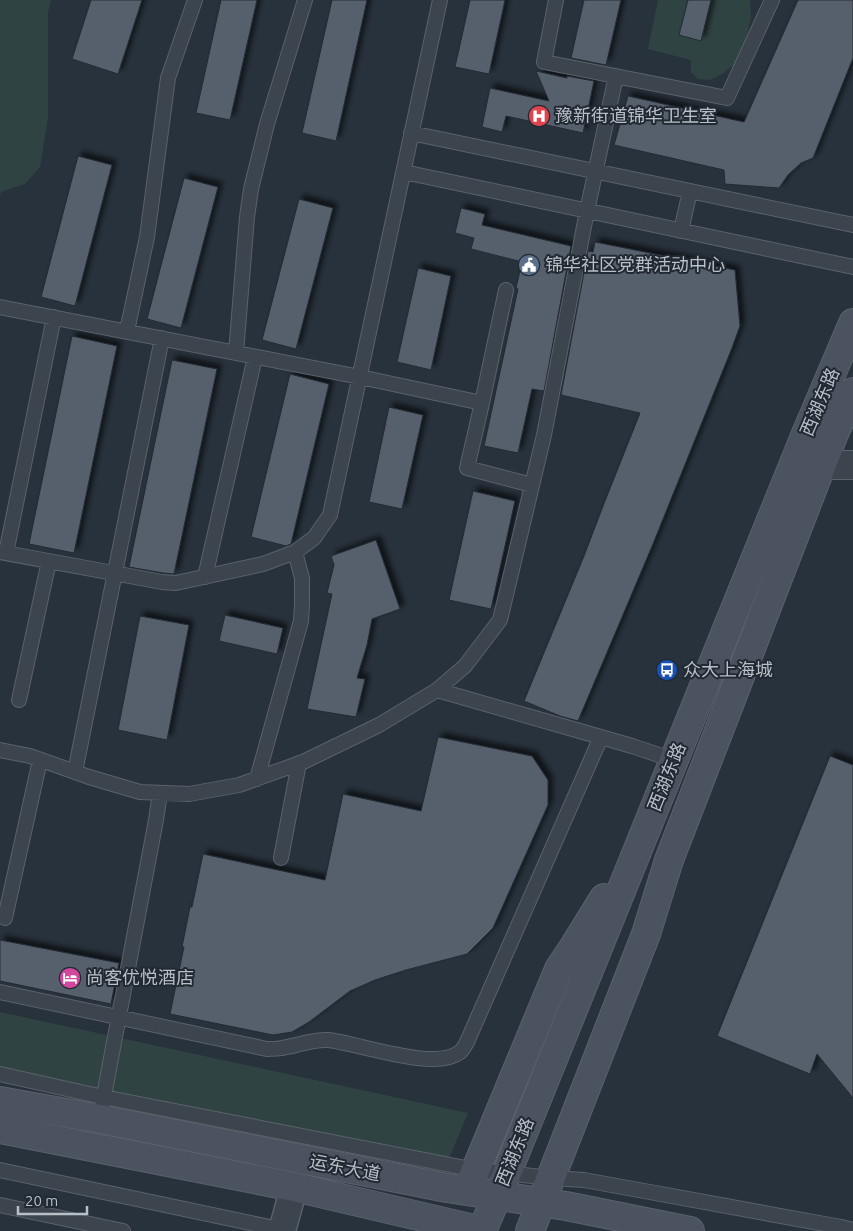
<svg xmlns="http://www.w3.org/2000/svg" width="853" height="1231" font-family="Ubuntu,'Noto Sans SC',sans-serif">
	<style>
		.green { fill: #304343 }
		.building { fill: #56606c; stroke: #232b34; filter: url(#shadow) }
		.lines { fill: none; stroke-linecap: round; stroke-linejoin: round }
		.service-casing { stroke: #5a626b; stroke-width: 16 }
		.minor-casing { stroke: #5a626b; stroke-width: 29 }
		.tertiary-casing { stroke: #5a626b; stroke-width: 30 }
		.secondary-casing { stroke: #5a626b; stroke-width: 30 }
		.service { stroke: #3c444d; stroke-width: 14 }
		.minor { stroke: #3c444d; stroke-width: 26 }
		.tertiary { stroke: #3c444d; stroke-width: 28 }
		.secondary { stroke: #4a535f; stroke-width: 28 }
		.labels { text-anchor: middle; stroke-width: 4; stroke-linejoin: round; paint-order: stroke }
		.poi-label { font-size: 18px; fill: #b8bfc8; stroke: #212932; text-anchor: start }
		.street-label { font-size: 18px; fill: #b8bfc8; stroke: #212932 }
	</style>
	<defs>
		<filter id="shadow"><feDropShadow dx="4.5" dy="-4.5" stdDeviation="2.5" flood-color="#0009"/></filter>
	</defs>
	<rect width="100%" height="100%" fill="#28323c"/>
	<path class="green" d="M 0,0 L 51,0 L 48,12 L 48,117 L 40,167 L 25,184 L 1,192 L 0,196 Z
		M 658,0 L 750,0 L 751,18 L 745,43 L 740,60 L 722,74 L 710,80 L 698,79 L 691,72 L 691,60 L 648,49 Z
		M 0,1012 L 468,1113 L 448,1161 L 0,1069 Z"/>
	<path class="building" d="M 91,0 L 142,0 L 118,74 L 72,59 Z
		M 221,0 L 257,0 L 230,120 L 196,113 Z
		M 332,0 L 367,0 L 336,141 L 302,133 Z
		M 470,0 L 505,0 L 489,74 L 455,67 Z
		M 584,0 L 621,0 L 606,65 L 571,58 Z
		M 688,0 L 711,0 L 701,41 L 679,35 Z
		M 798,0 L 853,0 L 853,58 L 813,158 L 801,163 L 788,175 L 779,188 L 725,184 L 724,170 L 614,145 L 628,96 L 744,122 Z
		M 536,71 L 567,78 L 567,76 L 594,81 L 583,133 L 506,116 L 502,132 L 482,127 L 490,88 L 549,101 Z
		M 78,156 L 112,165 L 75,306 L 41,297 Z
		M 184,178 L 218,187 L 181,328 L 147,319 Z
		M 299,199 L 333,208 L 296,349 L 262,340 Z
		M 461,208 L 485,214 L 482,225 L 571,246 L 544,391 L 532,389 L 518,453 L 484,446 L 518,289 L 516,288 L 522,262 L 471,249 L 474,238 L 455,233 Z
		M 595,242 L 735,270 L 740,326 L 732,348 L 653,544 L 578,721 L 560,716 L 524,701 L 584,556 L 603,506 L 640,413 L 561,395 L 588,251 L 593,252 Z
		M 418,268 L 451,276 L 431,370 L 397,362 Z
		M 72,336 L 117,346 L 74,553 L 29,544 Z
		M 172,360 L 217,369 L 174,574 L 163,573 L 129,567 Z
		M 290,374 L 329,384 L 291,544 L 286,546 L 251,537 Z
		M 389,407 L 423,415 L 402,509 L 369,502 Z
		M 473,491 L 515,501 L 491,609 L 449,600 Z
		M 376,540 L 400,609 L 372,619 L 367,645 L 357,678 L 365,679 L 356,717 L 307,709 L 332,594 L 327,593 L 334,565 L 331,556 Z
		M 225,615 L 283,628 L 277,654 L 219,641 Z
		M 140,616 L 189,625 L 167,740 L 118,730 Z
		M 438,737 L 532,756 L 548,780 L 548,805 L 493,928 L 467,954 L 406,970 L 375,980 L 350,991 L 309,1022 L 292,1032 L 273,1035 L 170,1014 L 184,947 L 182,947 L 190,907 L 192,907 L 203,854 L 325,880 L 343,794 L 421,811 Z
		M 830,756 L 853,765 L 853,1098 L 817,1054 L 810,1074 L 717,1036 Z
		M 0,940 L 119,963 L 111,1004 L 0,981 Z"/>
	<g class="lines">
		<g class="service-casing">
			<path id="service" d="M 556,0 L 544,62 L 727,98 L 772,0
				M 411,133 L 853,225
				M 404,172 L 853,267
				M 681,231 L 690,191
				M 506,290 L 482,403 L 467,468 L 532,485
				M 0,307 L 360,377 L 482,403
				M 127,331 L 147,237 L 168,78 L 195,0
				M 236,353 L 247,217 L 251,189 L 267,124 L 305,0
				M 0,552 L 162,582 L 176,583 L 263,564 L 295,552 L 314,538 L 330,515 L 440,0
				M 6,553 L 54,317
				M 205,577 L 255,357
				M 437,690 L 632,746 L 674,760
				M 19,700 L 49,561
				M 0,750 L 30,756 L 89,777 L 140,792 L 189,794 L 239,785 L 303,762 L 379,725 L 437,690 L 465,666 L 500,620 L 544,435 L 587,211 L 616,76
				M 75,772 L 162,338
				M 257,779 L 301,621 L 302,604 L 302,578 L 295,552
				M 281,858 L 299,763
				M 5,918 L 40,760
				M 0,992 L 267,1049 C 272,1049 277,1049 282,1048 C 297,1046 312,1039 328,1040 C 358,1043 435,1072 460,1052 C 463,1050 465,1045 467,1042 L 601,737
				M 0,1074 L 103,1097 L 476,1170 L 551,1178 L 584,1180 L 841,1227 L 853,1230
				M 102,1106 L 156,820 L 160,793
				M 0,1170 L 288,1231
				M 0,1205 L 123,1231"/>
		</g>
		<g class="minor-casing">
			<path id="minor" d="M 282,1231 L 294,1187"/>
		</g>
		<g class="tertiary-casing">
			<path id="tertiary" d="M 800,465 L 853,465"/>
		</g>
		<g class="secondary-casing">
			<path id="secondary" d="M 0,1101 L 95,1118 L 447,1188 L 566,1206 L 690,1231
				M 0,1129 L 294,1187 L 483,1231
				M 467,1191 L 559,969 L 575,945 L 604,898
				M 482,1231 L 507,1173 L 805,436 L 853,323
				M 530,1231 L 646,934 L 669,860 L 833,436 L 853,392"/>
		</g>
		<use href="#service" class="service"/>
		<use href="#minor" class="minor"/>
		<use href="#tertiary" class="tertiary"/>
		<use href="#secondary" class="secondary"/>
	</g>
	<defs>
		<g id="hospital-disc" transform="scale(1.125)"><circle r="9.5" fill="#e0444e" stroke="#212932"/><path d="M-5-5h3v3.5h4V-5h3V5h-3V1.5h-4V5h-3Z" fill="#fff"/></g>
		<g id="civic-disc" transform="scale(1.125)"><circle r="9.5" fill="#5c6f8a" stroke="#212932"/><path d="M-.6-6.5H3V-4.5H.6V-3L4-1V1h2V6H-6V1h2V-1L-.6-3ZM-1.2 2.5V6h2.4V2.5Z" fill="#fff"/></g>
		<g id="bus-disc" transform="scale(1.125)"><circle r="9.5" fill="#1a4fb4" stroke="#212932"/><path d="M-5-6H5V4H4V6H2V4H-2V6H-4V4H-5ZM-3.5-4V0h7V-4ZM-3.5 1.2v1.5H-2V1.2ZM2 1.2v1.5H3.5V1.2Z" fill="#fff"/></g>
		<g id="hotel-disc" transform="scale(1.125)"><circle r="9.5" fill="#d1479c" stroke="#212932"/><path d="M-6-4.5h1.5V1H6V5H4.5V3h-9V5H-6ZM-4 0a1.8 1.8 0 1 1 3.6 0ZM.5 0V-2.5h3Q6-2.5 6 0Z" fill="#fff"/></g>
	</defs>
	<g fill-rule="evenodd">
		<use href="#hospital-disc" x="539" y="116"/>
		<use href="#civic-disc" x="529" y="265"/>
		<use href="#bus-disc" x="667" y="670"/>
		<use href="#hotel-disc" x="70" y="978"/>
	</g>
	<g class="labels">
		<g class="poi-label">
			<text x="555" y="122">豫新街道锦华卫生室</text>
			<text x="545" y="271">锦华社区党群活动中心</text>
			<text x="683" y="676">众大上海城</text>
			<text x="86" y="984">尚客优悦酒店</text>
		</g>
		<g class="street-label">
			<text transform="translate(820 402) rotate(-67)" y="6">西湖东路</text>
			<text transform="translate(667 777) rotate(-68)" y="6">西湖东路</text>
			<text transform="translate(515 1152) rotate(-68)" y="6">西湖东路</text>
			<text transform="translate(345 1168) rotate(11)" y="6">运东大道</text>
		</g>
	</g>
	<path d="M18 1206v8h69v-8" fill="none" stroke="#b8bfc8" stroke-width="2.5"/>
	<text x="25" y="1206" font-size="15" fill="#b8bfc8" stroke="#212932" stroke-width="4" paint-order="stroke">20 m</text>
</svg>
